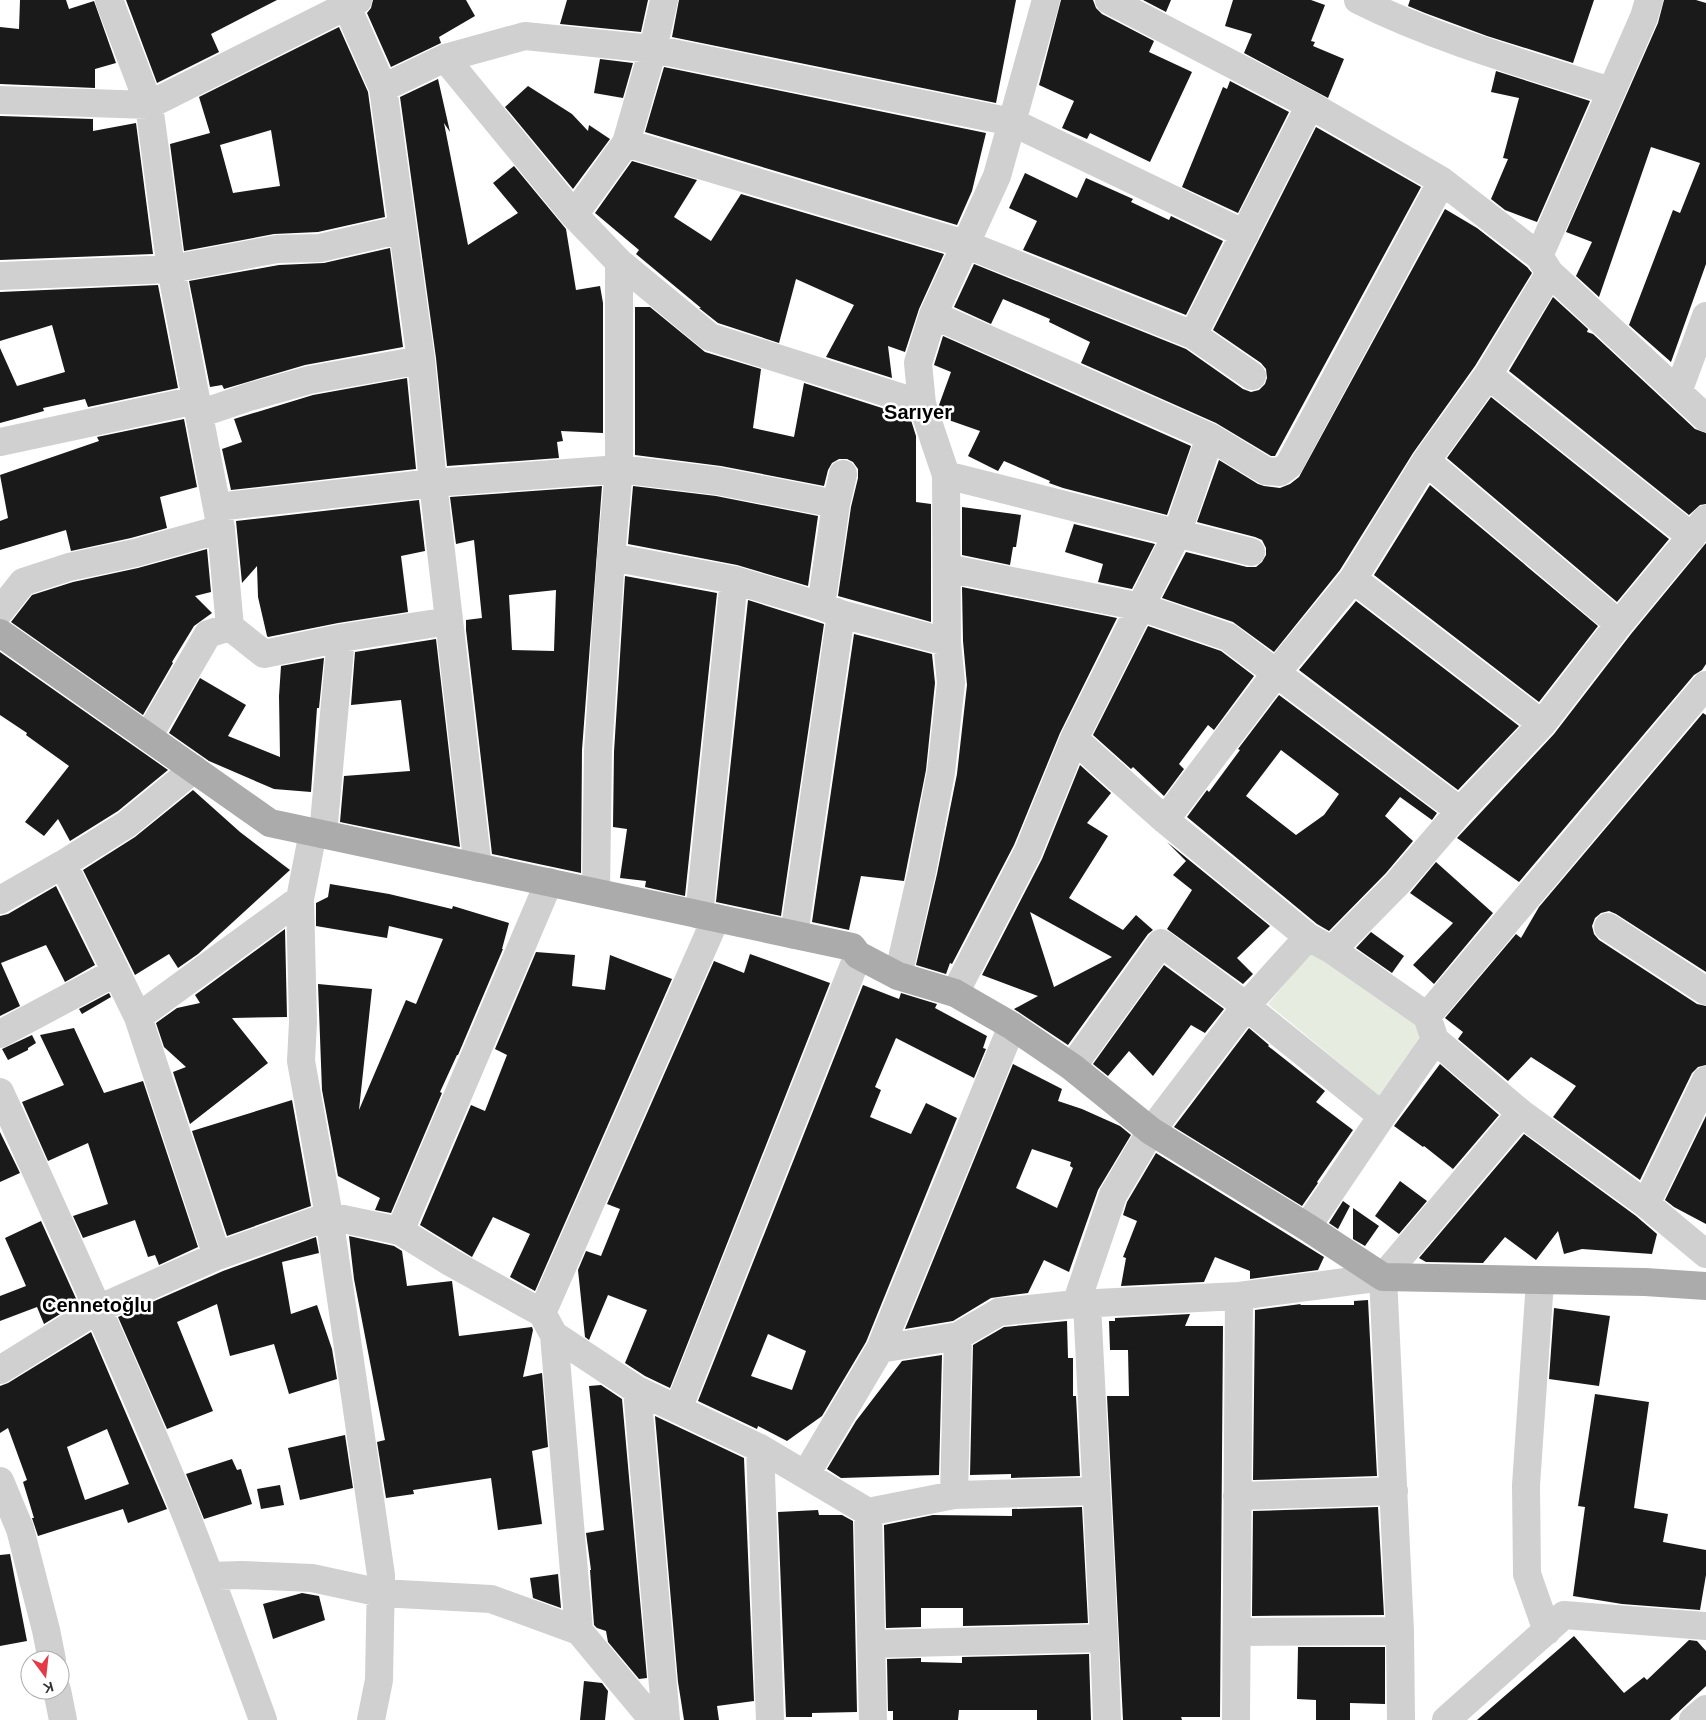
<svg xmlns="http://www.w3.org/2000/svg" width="1706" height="1720" font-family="Helvetica,sans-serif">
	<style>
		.green { fill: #e6ecdf }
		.building { fill: #1a1a1a; fill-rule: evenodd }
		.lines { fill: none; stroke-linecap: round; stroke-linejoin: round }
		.minor { stroke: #d0d0d0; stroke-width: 28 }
		.major { stroke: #ababab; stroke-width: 28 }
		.labels { text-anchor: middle; stroke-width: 5; stroke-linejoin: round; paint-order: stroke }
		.district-label { font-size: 20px; font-weight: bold; fill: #000; stroke: #fff }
	</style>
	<rect width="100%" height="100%" fill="#fff"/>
	<path class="green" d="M 1314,949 L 1424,1031 L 1379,1096 L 1268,1004 Z"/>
	<path class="building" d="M 20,0 L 66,0 L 69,9 L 94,1 L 116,63 L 95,69 L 95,88 L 0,84 L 0,27 L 19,29 Z
		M 126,0 L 277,0 L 211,34 L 219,52 L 157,83 Z
		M 373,0 L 466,0 L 475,16 L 439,37 L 441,43 L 391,67 L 367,13 L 371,8 Z
		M 567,0 L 648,0 L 641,32 L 560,24 Z
		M 679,0 L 1016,0 L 996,103 L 672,37 Z
		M 1061,0 L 1093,0 L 1096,8 L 1102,14 L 1154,41 L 1149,52 L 1192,72 L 1150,162 L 1090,133 L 1087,139 L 1062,128 L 1074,101 L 1039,85 Z
		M 1143,0 L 1171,0 L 1166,12 Z
		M 1233,0 L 1311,0 L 1325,5 L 1311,41 L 1315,42 L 1313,46 L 1344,59 L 1328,98 L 1244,53 L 1252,34 L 1225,26 Z
		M 1410,0 L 1594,0 L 1573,63 L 1487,36 L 1425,13 L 1408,6 Z
		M 1664,0 L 1696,0 L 1706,3 L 1706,264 L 1671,362 L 1629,325 L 1673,210 L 1680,213 L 1700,163 L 1651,147 L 1599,297 L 1576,276 L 1592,242 L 1566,232 L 1658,23 Z
		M 339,27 L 368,92 L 385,217 L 318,232 L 274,234 L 184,251 L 170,144 L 210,133 L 199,97 ZM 271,130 L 280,186 L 233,193 L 220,145 Z
		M 600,59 L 633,63 L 623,98 L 594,93 Z
		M 664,67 L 986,133 L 972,191 L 957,225 L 645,132 Z
		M 1496,71 L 1590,101 L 1537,222 L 1505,210 L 1491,199 L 1508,159 L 1503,158 L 1519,98 L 1491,92 Z
		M 438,79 L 450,132 L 444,123 L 468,245 L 518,213 L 493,183 L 514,166 L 566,229 L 576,290 L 600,286 L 603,303 L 603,433 L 561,431 L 563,441 L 557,442 L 559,458 L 447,466 L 436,358 L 400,97 Z
		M 1230,81 L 1289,112 L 1238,213 L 1182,187 L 1223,87 L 1227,89 Z
		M 528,86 L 572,114 L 588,131 L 589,125 L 610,139 L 573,189 L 505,107 Z
		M 0,116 L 93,119 L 93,131 L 136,123 L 153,254 L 0,260 Z
		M 1316,127 L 1421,187 L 1275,456 L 1271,456 L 1216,423 L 1081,363 L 1090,342 L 1049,322 L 1050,319 L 1003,299 L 991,324 L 954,307 L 974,264 L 1186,349 L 1243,389 L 1251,392 L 1259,390 L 1265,384 L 1267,378 L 1266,369 L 1261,363 L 1213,330 Z
		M 632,161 L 697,180 L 674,217 L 711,241 L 741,194 L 944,254 L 919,309 L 905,352 L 888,346 L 892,378 L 826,357 L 854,305 L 796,279 L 779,343 L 718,323 L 699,308 L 701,308 L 636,254 L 639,250 L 595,213 Z
		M 1025,173 L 1077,198 L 1086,178 L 1133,199 L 1131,202 L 1169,220 L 1171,216 L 1223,241 L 1186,315 L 1023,250 L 1037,221 L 1009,208 Z
		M 1445,209 L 1477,228 L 1527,267 L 1532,273 L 1475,366 L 1413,453 L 1340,570 L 1274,652 L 1233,622 L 1162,598 L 1186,552 L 1247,567 L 1256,567 L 1262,562 L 1266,555 L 1266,548 L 1262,540 L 1255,537 L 1197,522 L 1219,460 L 1258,484 L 1264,486 L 1280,488 L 1290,484 L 1299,477 Z
		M 390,248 L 403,347 L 305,365 L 224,389 L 222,385 L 210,387 L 189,281 L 279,265 L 324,263 Z
		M 158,285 L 178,388 L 88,407 L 85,399 L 43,408 L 44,411 L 0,423 L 0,348 L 17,386 L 65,372 L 52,325 L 0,341 L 0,292 Z
		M 1553,297 L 1588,329 L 1587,332 L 1593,334 L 1695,429 L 1706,433 L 1706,504 L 1700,505 L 1689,515 L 1509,371 Z
		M 635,307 L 650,307 L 705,352 L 761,369 L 753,428 L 794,437 L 804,383 L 910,417 L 916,436 L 916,502 L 931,504 L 931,622 L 838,596 L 851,507 L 858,478 L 858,469 L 853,462 L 847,459 L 839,459 L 832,463 L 828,470 L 824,486 L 721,466 L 635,455 Z
		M 943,336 L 1191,446 L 1167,515 L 1063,488 L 1049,483 L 1050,481 L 1004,461 L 998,471 L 968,456 L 980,431 L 943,418 L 939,405 L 951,372 L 934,365 Z
		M 407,378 L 416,469 L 231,490 L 222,449 L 242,442 L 234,419 L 313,395 Z
		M 1491,397 L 1669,539 L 1617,602 L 1447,458 Z
		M 184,419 L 197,487 L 160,497 L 167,528 L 131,538 L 71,551 L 66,530 L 0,550 L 0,521 L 8,518 L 0,475 L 99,441 L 97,437 Z
		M 1430,485 L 1598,626 L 1539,702 L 1374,575 Z
		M 602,486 L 582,750 L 581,873 L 492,854 L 466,630 L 466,620 L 482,618 L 474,540 L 456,544 L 450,497 ZM 556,590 L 554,651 L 512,650 L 509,595 Z
		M 633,486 L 716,496 L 818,516 L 808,586 L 737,565 L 628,544 Z
		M 419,500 L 425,551 L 401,556 L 408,612 L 338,623 L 268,637 L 267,636 L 258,597 L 257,566 L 242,583 L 236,521 Z
		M 962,507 L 1021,515 L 1016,547 L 1013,547 L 1010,565 L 962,555 Z
		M 1074,524 L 1155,544 L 1132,589 L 1098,582 L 1103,564 L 1065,552 Z
		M 1706,543 L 1706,664 L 1702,670 L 1694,675 L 1519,882 L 1457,838 L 1554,734 L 1631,634 Z
		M 207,549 L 211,592 L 195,596 L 212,613 L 194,626 L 172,662 L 173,663 L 143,715 L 11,622 L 32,595 L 73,582 L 138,568 Z
		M 625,576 L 717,593 L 685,896 L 645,887 L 646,881 L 620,878 L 627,829 L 613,827 L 614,752 Z
		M 962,587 L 1117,618 L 1060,733 L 1014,845 L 952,964 L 950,963 L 946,974 L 916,965 L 937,874 L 957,774 L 967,685 L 963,641 Z
		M 748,600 L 824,624 L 781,916 L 716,902 Z
		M 1356,601 L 1519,726 L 1458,790 L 1299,670 Z
		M 1148,626 L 1221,651 L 1254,676 L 1214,730 L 1208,725 L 1179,764 L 1184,769 L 1164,796 L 1133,767 L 1131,769 L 1093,735 Z
		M 854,634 L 932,654 L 935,683 L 926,770 L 904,881 L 861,876 L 849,930 L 812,922 Z
		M 436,639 L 460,847 L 340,822 L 344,776 L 410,771 L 401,700 L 351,705 L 355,652 Z
		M 0,652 L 168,770 L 118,811 L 70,841 L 58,819 L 44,836 L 25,822 L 69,766 L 26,735 L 27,733 L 0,715 Z
		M 324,658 L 319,708 L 317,708 L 311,792 L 274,789 L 209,761 L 169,733 L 200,678 L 246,705 L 228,736 L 280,757 L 279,696 L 281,666 Z
		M 1279,695 L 1437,813 L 1432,820 L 1400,797 L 1385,816 L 1413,841 L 1386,873 L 1329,931 L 1317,924 L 1187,817 L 1207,790 L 1209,792 L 1240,750 L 1238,749 ZM 1281,750 L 1339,794 L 1324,815 L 1296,835 L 1246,796 Z
		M 1703,713 L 1706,715 L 1706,972 L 1616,914 L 1609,911 L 1601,913 L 1595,918 L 1592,926 L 1594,934 L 1599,940 L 1697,1004 L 1706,1006 L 1706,1065 L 1698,1067 L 1692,1073 L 1640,1180 L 1553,1117 L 1576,1086 L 1531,1057 L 1508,1081 L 1458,1039 L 1463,1032 L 1445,1018 L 1516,934 L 1521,938 L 1539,907 Z
		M 1080,765 L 1111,793 L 1087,823 L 1108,836 L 1069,898 L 1123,930 L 1136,915 L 1153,930 L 1148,934 L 1068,1045 L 1014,1009 L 1038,996 L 982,975 L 1042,859 ZM 1030,912 L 1112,957 L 1054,987 Z
		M 193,790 L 240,832 L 290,870 L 198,954 L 178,968 L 169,954 L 135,975 L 83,870 L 135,837 Z
		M 1167,842 L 1270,926 L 1237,958 L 1253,974 L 1243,984 L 1167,929 L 1192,890 L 1173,875 L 1186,861 Z
		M 1436,862 L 1493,913 L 1434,984 L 1413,965 L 1453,923 L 1410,893 Z
		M 330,884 L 389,894 L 452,909 L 453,906 L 509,923 L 502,949 L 503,949 L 458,1055 L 457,1055 L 440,1092 L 442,1093 L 391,1213 L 375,1210 L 380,1198 L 338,1176 L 322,1090 L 318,984 L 372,989 L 359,1110 L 406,1000 L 416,1004 L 443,939 L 389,926 L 387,938 L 316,926 L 316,903 L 328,897 Z
		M 56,886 L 95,965 L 65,982 L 46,945 L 1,963 L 20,1006 L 0,1016 L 0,916 L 8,914 Z
		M 285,929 L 287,1017 L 232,1018 L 268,1063 L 190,1124 L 173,1072 L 186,1067 L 164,1047 L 156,1023 L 177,1008 L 200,1003 L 195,995 Z
		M 1371,932 L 1404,956 L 1392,973 L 1356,948 Z
		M 536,952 L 575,955 L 572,986 L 605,990 L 610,955 L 672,979 L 535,1291 L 510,1277 L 530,1234 L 493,1217 L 472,1257 L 420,1225 L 471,1105 L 485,1111 L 507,1055 L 495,1049 Z
		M 750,954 L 830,983 L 670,1388 L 645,1376 L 625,1363 L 647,1310 L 608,1295 L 589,1340 L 585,1337 L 578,1270 L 586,1251 L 601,1256 L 620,1209 L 607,1204 L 714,961 L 744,973 Z
		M 1164,965 L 1224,1009 L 1205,1033 L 1191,1025 L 1153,1076 L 1129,1051 L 1108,1076 L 1093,1064 Z
		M 863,985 L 899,999 L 901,993 L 937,1004 L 935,1008 L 987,1036 L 983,1048 L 986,1049 L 974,1078 L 896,1038 L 875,1087 L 881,1090 L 870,1117 L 911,1134 L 926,1103 L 957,1118 L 866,1342 L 822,1416 L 787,1441 L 758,1426 L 757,1429 L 698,1401 ZM 768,1334 L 806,1351 L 792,1390 L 751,1376 Z
		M 109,993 L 111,997 L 82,1014 L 79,1009 Z
		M 74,1028 L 104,1093 L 143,1081 L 198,1247 L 159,1265 L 155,1255 L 148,1257 L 135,1220 L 83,1238 L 73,1216 L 108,1204 L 88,1143 L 48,1161 L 22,1102 L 64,1085 L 40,1035 Z
		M 1249,1028 L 1269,1045 L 1268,1046 L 1325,1091 L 1316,1102 L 1353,1130 L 1317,1182 L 1318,1183 L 1302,1206 L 1174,1127 Z
		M 32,1035 L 36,1043 L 28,1048 L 28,1050 L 8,1060 L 2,1049 Z
		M 1013,1064 L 1062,1089 L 1058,1101 L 1082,1109 L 1120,1126 L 1131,1135 L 1098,1190 L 1069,1272 L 1044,1260 L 1028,1293 L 991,1298 L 953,1321 L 905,1329 ZM 1032,1149 L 1071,1162 L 1070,1166 L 1073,1168 L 1057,1208 L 1016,1188 Z
		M 1440,1064 L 1499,1115 L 1453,1169 L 1424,1146 L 1423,1147 L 1394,1126 Z
		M 292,1100 L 311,1206 L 227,1236 L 192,1131 Z
		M 1706,1116 L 1706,1224 L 1674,1207 L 1665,1200 Z
		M 0,1132 L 20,1173 L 0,1182 Z
		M 1524,1134 L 1636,1216 L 1657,1234 L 1652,1254 L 1582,1249 L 1564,1254 L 1558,1231 L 1536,1260 L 1505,1237 L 1483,1263 L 1426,1262 L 1419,1258 Z
		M 1156,1153 L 1324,1257 L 1318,1270 L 1250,1279 L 1250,1271 L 1215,1257 L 1204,1282 L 1121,1286 L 1126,1258 L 1123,1257 L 1137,1221 L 1123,1215 L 1127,1202 Z
		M 1400,1181 L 1427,1201 L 1399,1234 L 1375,1216 Z
		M 1343,1201 L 1350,1206 L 1338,1229 L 1329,1223 Z
		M 1353,1208 L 1379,1226 L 1365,1246 L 1353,1239 Z
		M 41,1221 L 78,1303 L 44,1324 L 37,1307 L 0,1321 L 0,1296 L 26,1286 L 5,1238 Z
		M 349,1236 L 394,1246 L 402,1251 L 407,1286 L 452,1281 L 459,1336 L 532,1327 L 533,1330 L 523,1377 L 542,1373 L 548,1447 L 532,1451 L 542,1524 L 498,1530 L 491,1478 L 413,1490 L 414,1494 L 386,1498 L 377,1442 L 385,1440 L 354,1279 Z
		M 316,1237 L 319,1253 L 282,1262 L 291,1314 L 317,1305 L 332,1349 L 337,1379 L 289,1394 L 274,1344 L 230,1356 L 217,1304 L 177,1322 L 213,1411 L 167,1429 L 118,1317 L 223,1271 Z
		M 1368,1300 L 1377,1476 L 1253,1480 L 1255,1310 L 1301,1304 L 1300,1305 L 1354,1305 L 1354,1301 Z
		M 1554,1308 L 1610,1316 L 1599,1386 L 1549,1379 Z
		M 1190,1314 L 1185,1326 L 1223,1326 L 1220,1717 L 1181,1717 L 1182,1720 L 1123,1720 L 1107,1396 L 1129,1396 L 1128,1350 L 1110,1350 L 1109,1321 L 1115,1321 L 1115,1318 Z
		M 1067,1321 L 1068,1358 L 1073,1358 L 1073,1396 L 1076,1396 L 1080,1476 L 1011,1478 L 1011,1474 L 970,1475 L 973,1345 L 1004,1327 Z
		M 91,1332 L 167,1509 L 128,1523 L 123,1509 L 38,1536 L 32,1518 L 34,1518 L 23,1482 L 27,1480 L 8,1428 L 0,1433 L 0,1386 L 8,1383 ZM 107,1429 L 129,1484 L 85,1500 L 67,1447 Z
		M 942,1355 L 939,1475 L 841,1478 L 827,1469 L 856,1421 L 902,1361 Z
		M 601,1385 L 622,1399 L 647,1678 L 639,1679 L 608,1642 L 606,1631 L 597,1628 L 594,1625 L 590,1570 L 591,1570 L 586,1533 L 604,1530 L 589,1386 Z
		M 1595,1394 L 1649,1402 L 1634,1508 L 1668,1514 L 1663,1542 L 1706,1550 L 1706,1575 L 1700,1610 L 1622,1604 L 1573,1596 L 1585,1507 L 1578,1506 Z
		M 655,1416 L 744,1458 L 754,1701 L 717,1706 L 719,1720 L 684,1720 L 678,1682 Z
		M 345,1435 L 353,1488 L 300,1500 L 288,1448 Z
		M 232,1459 L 237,1470 L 241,1469 L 252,1504 L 204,1519 L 186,1474 Z
		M 280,1485 L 284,1505 L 261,1509 L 257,1489 Z
		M 1082,1507 L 1088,1623 L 963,1626 L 963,1608 L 921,1608 L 921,1627 L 886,1628 L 884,1525 L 933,1515 L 1012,1516 L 1012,1509 Z
		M 1378,1507 L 1384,1615 L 1252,1616 L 1253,1511 Z
		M 818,1510 L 819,1515 L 842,1515 L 853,1521 L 857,1712 L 812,1713 L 812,1717 L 786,1717 L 778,1512 Z
		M 10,1554 L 27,1641 L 0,1646 L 0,1555 Z
		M 558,1574 L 561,1608 L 533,1598 L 530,1578 Z
		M 302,1593 L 319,1596 L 325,1620 L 273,1639 L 263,1604 Z
		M 1574,1636 L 1624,1693 L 1644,1677 L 1647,1680 L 1689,1640 L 1697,1641 L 1706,1651 L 1706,1686 L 1670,1720 L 1477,1720 Z
		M 1298,1647 L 1385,1647 L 1385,1704 L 1350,1703 L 1350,1720 L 1316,1720 L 1316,1700 L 1297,1699 Z
		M 1089,1654 L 1091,1720 L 1037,1720 L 1037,1710 L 959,1710 L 958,1720 L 893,1720 L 893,1711 L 888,1711 L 887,1659 L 921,1658 L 921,1662 L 962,1663 L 962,1657 Z
		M 584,1681 L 602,1683 L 608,1691 L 605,1720 L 580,1720 Z"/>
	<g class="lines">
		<path class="minor" d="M 109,0 L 149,105 L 171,269 L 221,529 L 230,627
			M 344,0 L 383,88 L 421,360 L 433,483 L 478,868
			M 1109,0 L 1310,105 L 1442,181 L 1539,256 L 1550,273 L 1706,418
			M 1358,0 C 1438,40 1525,64 1610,91
			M 445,58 L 574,215 L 619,262 L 710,337 L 922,404
			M 383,88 L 445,58 L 525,36 L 653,49 L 1012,122 L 1245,234
			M 0,100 L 149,105 L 358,0
			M 626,143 L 965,244 L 1193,335 L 1252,376
			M 574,215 L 626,143 L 653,49 L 664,0
			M 1539,256 L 1644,17 L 1649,0
			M 0,276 L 171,269 L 277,249 L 320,248 L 402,229
			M 933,315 L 1210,437 L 1266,471 L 1280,472 L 1289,465 L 1442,181
			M 1193,335 L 1310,105
			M 1488,375 L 1692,537
			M 1678,392 L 1706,316
			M 199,414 L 249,397 L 309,380 L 421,360
			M 0,442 L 196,400
			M 1426,461 L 1619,624
			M 946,475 L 1251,552
			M 217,507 L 433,483 L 619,469 L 718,481 L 836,504
			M 611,557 L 734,580 L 821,606 L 841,614 L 947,642
			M 947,568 L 1141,607 L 1228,637 L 1460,811
			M 1353,579 L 1542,724
			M 821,606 L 836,504 L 843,474
			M 0,611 L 23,582 L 69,567 L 135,553 L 221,529
			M 148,737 L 208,634 L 230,627 L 264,654 L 341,638 L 449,621
			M 1074,739 L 1165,820 L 1308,937 L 1332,950 L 1427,1016 L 1435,1040 L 1521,1113 L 1646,1204 L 1706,1254
			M 1165,820 L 1277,672 L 1353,579 L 1426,461 L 1488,375 L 1550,273
			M 313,832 L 300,899 L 303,1022 L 301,1061 L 329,1216 L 381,1575 L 379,1680 L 371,1720
			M 323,834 L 341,638
			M 63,864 L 138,1017 L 217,1256
			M 596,892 L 598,751 L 611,557 L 619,469 L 619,262
			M 0,900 L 63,864 L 127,824 L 194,769
			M 699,915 L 734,580
			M 1608,927 L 1706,991
			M 794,935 L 841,614
			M 1332,950 L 1397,884 L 1460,811 L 1542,724 L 1619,624 L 1706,519
			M 898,976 L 922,871 L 941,772 L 951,683 L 947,642 L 946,475 L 922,404 L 918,363 L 933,315 L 997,176 L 1046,0
			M 955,993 L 1028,852 L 1074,739 L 1177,534 L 1210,437
			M 1427,1016 L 1706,685
			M 138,1017 L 300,899
			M 0,1034 L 116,972
			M 1072,1067 L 1161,943 L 1246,1006 L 1382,1116
			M 0,1092 C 60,1224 120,1356 176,1490 C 207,1566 235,1643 263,1720
			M 1646,1204 L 1706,1080
			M 1307,1227 L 1382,1116 L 1435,1040
			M 400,1231 L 549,882
			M 1383,1277 L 1400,1631 L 1401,1720
			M 1540,1281 L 1526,1485 L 1527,1574 L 1547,1631
			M 1076,1304 L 1113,1195 L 1151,1131 L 1246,1006 L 1308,937
			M 1087,1304 L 1104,1638 L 1107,1720
			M 542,1313 L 716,918
			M 554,1335 L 579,1631
			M 880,1349 L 1012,1026
			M 0,1370 L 98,1309 L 217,1256 L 329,1216 L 400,1231 L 450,1262 L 542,1313 L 554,1335 L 637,1390 L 760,1448 L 868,1512 L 873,1720
			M 637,1390 L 666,1720
			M 678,1409 L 858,955
			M 760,1448 L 770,1720
			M 806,1474 L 880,1349 L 958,1336 L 999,1312 L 1076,1304 L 1239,1296 L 1383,1277 L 1521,1113
			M 0,1481 L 20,1529 L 46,1630 L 52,1660
			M 954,1495 L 958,1336
			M 1237,1496 L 1394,1491
			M 868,1512 L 954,1495 L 1096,1491
			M 210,1576 L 241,1575 L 312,1578 L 381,1593 L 491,1599 L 579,1631 L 653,1720
			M 1237,1632 L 1400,1631
			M 872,1644 L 1104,1638
			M 57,1690 L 63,1720
			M 1236,1720 L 1239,1296
			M 1446,1720 L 1564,1615 L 1706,1626
			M 1693,1720 L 1706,1709"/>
		<path class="major" d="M 0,633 L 270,823 L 852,947 L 858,955 L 898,976 L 955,993 L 1012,1026 L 1072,1067 L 1151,1131 L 1307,1227 L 1383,1277 L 1645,1282 L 1706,1286"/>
	</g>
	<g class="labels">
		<g class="district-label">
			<text x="918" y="419">Sarıyer</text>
			<text x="97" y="1312">Cennetoğlu</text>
		</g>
	</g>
	<g transform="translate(45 1675) rotate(165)"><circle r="24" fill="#ffffff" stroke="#adadad"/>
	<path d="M0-4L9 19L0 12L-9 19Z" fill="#e63946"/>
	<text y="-8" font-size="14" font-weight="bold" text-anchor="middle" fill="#333333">K</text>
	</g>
</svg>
